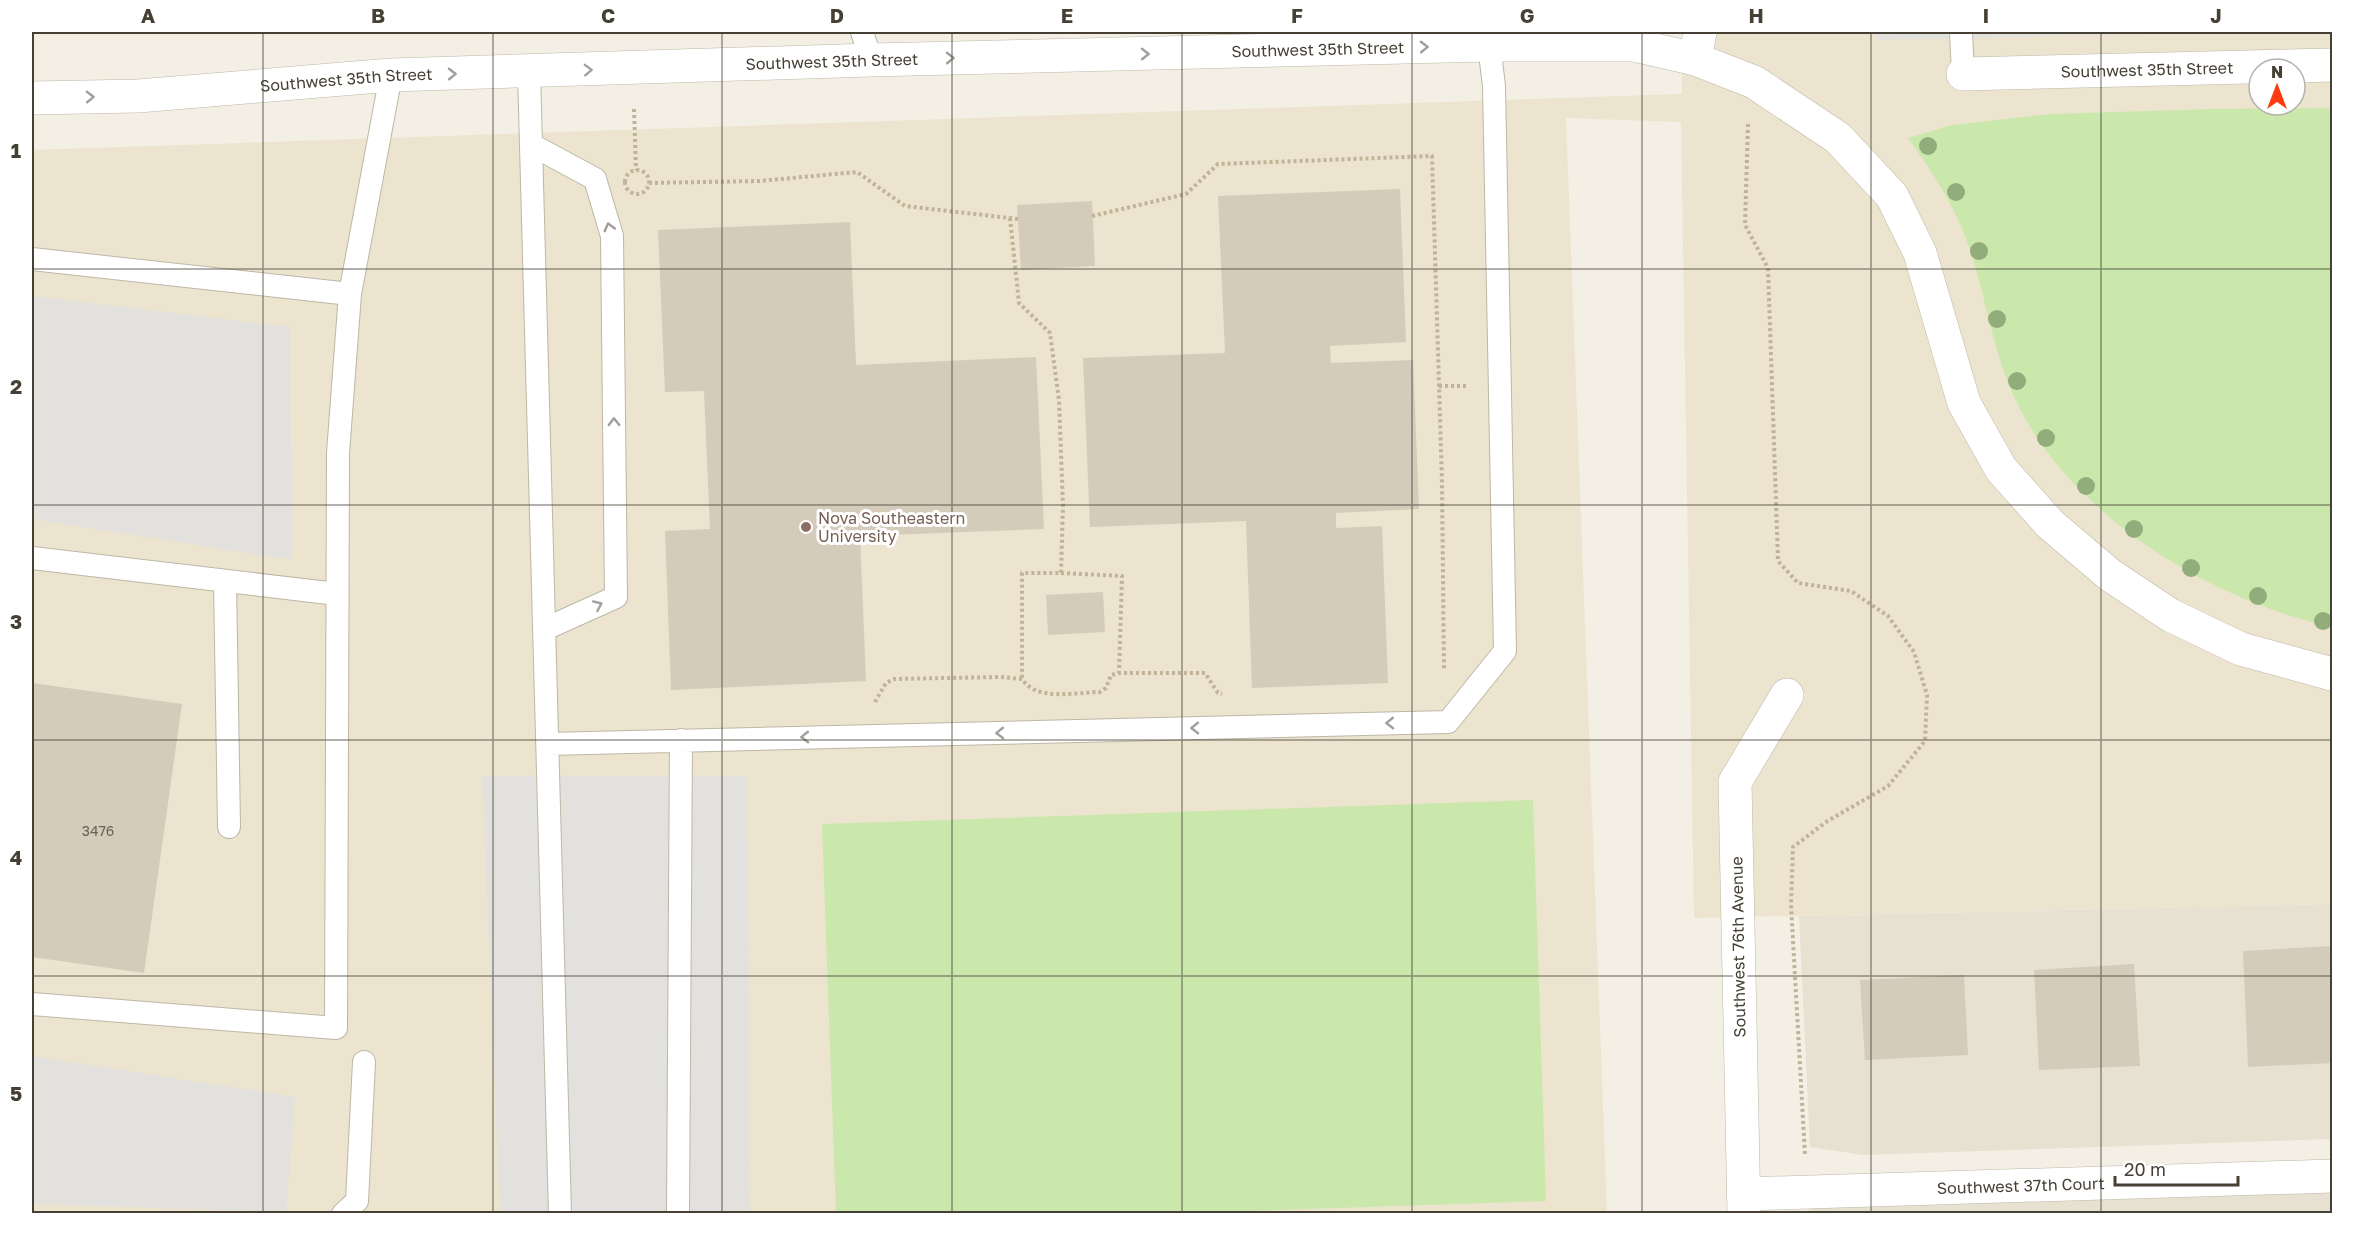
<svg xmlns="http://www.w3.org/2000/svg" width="2364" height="1245" font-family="'Golos Text',sans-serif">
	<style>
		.residential { fill: #e7e1d2 }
		.education { fill: #ece4ce; fill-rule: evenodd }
		.green { fill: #cbe8ac }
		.parking { fill: #e3e1dd }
		.building { fill: #d4cbba }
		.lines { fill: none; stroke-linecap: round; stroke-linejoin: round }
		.service-casing { stroke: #beb7a7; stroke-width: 24 }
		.minor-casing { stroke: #beb7a7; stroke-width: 34 }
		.path { stroke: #c0b398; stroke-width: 4; stroke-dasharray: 3 3; stroke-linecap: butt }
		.service { stroke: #fff; stroke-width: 22 }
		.minor { stroke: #fff; stroke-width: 33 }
		.tree { fill: #92ad7c }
		.oneway { stroke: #a29f9a }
		.grid { fill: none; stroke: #453f34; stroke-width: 1.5; stroke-opacity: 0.55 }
		.education-dot { fill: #8d6e63; stroke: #fff; stroke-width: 2 }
		.labels { text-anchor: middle; stroke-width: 6; stroke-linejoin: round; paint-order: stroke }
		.number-label { font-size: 14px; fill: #696256 }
		.street-label { font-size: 16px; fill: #453f34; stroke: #fff }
		.education-label { font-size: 16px; fill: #785e54; stroke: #fff; text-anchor: start }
		.neatline { fill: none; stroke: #453f34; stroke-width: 2 }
		.grid-label { font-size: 20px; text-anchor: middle; font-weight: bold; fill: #453f34 }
	</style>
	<rect width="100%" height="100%" fill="#f3efe4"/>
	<path class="residential" d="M 2332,904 L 2332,1139 L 1863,1155 L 1810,1147 L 1799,916 Z
		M 2332,1189 L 2332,1214 L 1807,1214 L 1807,1210 L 1822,1206 Z"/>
	<path class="education" d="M 1682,32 L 2332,32 L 2332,904 L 1694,918 L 1681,122 L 1566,118 L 1607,1213 L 32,1213 L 32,150 L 1682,94 ZM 2259,69 L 2295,69 L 2295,105 L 2259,105 Z"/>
	<path class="green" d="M 2332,108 L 2332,627 C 2205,599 2055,507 2007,380 C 1993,343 1986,304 1975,266 C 1963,220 1936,176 1908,138 L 1952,125 L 2050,114 L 2211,109 Z
		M 1533,800 L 1546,1201 L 1186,1213 L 836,1213 L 822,824 Z"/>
	<path class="parking" d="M 1876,32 L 2239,32 L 1877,40 Z
		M 32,296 L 290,327 L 292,560 L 32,519 Z
		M 482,776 L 748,776 L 749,1213 L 500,1213 Z
		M 32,1056 L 295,1097 L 286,1212 L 32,1204 Z"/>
	<path class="building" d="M 1400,189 L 1406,342 L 1330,346 L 1331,363 L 1413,360 L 1419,509 L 1336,513 L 1336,528 L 1382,526 L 1388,683 L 1252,688 L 1246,521 L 1090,527 L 1083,358 L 1225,353 L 1218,196 Z
		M 1092,201 L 1095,266 L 1021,270 L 1017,205 Z
		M 850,222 L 856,365 L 1036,357 L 1044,529 L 860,536 L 866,681 L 671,690 L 665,531 L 710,529 L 704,391 L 665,392 L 658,230 Z
		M 1103,592 L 1105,632 L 1048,635 L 1046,595 Z
		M 32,683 L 182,704 L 144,973 L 32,957 Z
		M 2332,946 L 2332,1063 L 2248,1067 L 2243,951 Z
		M 2134,964 L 2140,1066 L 2039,1070 L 2034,970 Z
		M 1964,975 L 1968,1055 L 1865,1060 L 1860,980 Z"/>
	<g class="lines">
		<g class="service-casing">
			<path id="service" d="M 862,32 L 871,60
				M 1961,32 L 1963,74
				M 529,72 L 560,1214
				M 532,145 L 595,179 L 612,236 L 616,597 L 545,629
				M 32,259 L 350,294 L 391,75
				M 32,558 L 337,594
				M 225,581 L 229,827
				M 548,744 L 1448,722 L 1505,651 L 1494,86 L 1489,45 L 1485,32
				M 32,1004 L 336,1028 L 338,453 L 350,294
				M 343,1214 L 357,1201 L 364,1062
				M 678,1214 L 681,740"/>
		</g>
		<g class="minor-casing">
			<g id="minor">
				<path d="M 1612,40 L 1695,59 L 1754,82 L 1838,138 L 1892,196 L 1920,253 L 1964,403 L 2001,469 L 2050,524 L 2110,575 L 2170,615 L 2241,649 L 2332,674"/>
				<path d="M 1695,59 L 1700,32"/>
				<path id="s1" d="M 1963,74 L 2332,65"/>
				<path id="s2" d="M 32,98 L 138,96 L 391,75 L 871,60 L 1489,45 L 1634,45"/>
				<path id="s3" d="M 1743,1194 L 2332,1176"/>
				<path d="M 1744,1214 L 1735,782 L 1787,695"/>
			</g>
		</g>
		<path class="path" d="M 634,109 L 636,170
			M 1748,124 L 1745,225 L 1768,268 L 1778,561 L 1798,583 L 1851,591 L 1888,616 L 1914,652 L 1927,695 L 1925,741 L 1888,786 L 1826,822 L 1793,847 L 1791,905 L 1805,1155
			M625 182a12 12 0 1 1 24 0a12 12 0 1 1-24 0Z
			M 649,183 L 759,181 L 857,172 L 905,206 L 1018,219
			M 1092,216 L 1186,194 L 1218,164 L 1432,156 L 1442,483 L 1444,671
			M 1010,218 L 1019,303 L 1050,333 L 1059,400 L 1063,506 L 1061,573 L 1022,573 L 1022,679
			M 1439,386 L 1468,386
			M 1061,573 L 1122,576 L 1119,673
			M 875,702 L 886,683 L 894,679 L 1001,677 L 1022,679 C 1037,702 1076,692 1100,692 L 1106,688 L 1111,675 L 1119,673 L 1205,673 L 1218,693 L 1222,694"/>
		<use href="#service" class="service"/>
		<use href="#minor" class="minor"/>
	</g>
	<g class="tree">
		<circle cx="1928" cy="146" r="9"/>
		<circle cx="1956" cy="192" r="9"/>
		<circle cx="1979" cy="251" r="9"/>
		<circle cx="1997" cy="319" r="9"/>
		<circle cx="2017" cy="381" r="9"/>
		<circle cx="2046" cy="438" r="9"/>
		<circle cx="2086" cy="486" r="9"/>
		<circle cx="2134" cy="529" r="9"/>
		<circle cx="2191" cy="568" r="9"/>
		<circle cx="2258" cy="596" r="9"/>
		<circle cx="2323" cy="621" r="9"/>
	</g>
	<defs><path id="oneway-chevron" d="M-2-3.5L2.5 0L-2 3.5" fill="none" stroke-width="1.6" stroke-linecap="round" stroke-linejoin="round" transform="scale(1.5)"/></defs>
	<g class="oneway">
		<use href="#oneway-chevron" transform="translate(1424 47) rotate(-1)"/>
		<use href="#oneway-chevron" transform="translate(1145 54) rotate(-1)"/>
		<use href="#oneway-chevron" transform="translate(950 58) rotate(-1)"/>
		<use href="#oneway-chevron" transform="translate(588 70) rotate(-2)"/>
		<use href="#oneway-chevron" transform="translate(452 74) rotate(-1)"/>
		<use href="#oneway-chevron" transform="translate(90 97) rotate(-1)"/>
		<use href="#oneway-chevron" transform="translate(609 227) rotate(-105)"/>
		<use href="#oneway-chevron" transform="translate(614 422) rotate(-91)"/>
		<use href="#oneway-chevron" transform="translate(598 605) rotate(-24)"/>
		<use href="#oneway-chevron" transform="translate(1390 723) rotate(179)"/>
		<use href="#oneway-chevron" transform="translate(1195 728) rotate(179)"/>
		<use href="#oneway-chevron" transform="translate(1000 733) rotate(179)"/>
		<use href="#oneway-chevron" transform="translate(805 737) rotate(179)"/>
	</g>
	<path class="grid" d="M 263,32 L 263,1214M 493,32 L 493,1214M 722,32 L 722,1214M 952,32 L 952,1214M 1182,32 L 1182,1214M 1412,32 L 1412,1214M 1642,32 L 1642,1214M 1871,32 L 1871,1214M 2101,32 L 2101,1214M 32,269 L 2332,269M 32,505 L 2332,505M 32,740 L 2332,740M 32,976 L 2332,976"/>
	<circle class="education-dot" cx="806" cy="527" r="6"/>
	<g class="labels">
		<g class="number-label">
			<text x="98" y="836">3476</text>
		</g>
		<g class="street-label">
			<text dy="6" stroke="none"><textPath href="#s2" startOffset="1287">Southwest 35th Street</textPath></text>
			<text dy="6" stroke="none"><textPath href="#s2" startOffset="801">Southwest 35th Street</textPath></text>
			<text dy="6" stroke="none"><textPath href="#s1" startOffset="184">Southwest 35th Street</textPath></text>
			<text dy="6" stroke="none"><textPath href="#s2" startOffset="315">Southwest 35th Street</textPath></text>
			<text transform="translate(1738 947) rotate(-91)" y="6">Southwest 76th Avenue</text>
			<text dy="6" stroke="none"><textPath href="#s3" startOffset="278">Southwest 37th Court</textPath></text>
		</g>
		<g class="education-label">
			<text x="818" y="524">Nova Southeastern<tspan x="818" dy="18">University</tspan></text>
		</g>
	</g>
	<rect width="2364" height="1245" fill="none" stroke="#ffffff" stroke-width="66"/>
	<g transform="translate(2277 87)"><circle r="28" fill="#ffffff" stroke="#b5b2ae" stroke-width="1.5"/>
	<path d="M0-4.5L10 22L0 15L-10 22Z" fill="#fd3b11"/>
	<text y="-9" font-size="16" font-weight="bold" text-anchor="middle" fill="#453f34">N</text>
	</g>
	<path d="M2115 1176v9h123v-9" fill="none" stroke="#453f34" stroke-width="3"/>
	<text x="2124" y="1176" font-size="18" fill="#453f34" stroke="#ffffff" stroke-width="4.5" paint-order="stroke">20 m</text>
	<rect x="33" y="33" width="2298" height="1179" class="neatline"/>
	<g class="grid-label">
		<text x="148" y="23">A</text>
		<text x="378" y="23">B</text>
		<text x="608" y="23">C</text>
		<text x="837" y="23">D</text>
		<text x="1067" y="23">E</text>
		<text x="1297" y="23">F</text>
		<text x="1527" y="23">G</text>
		<text x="1756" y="23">H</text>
		<text x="1986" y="23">I</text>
		<text x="2216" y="23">J</text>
		<text x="16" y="158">1</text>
		<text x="16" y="394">2</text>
		<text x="16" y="629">3</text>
		<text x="16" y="865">4</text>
		<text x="16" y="1101">5</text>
	</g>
</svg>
